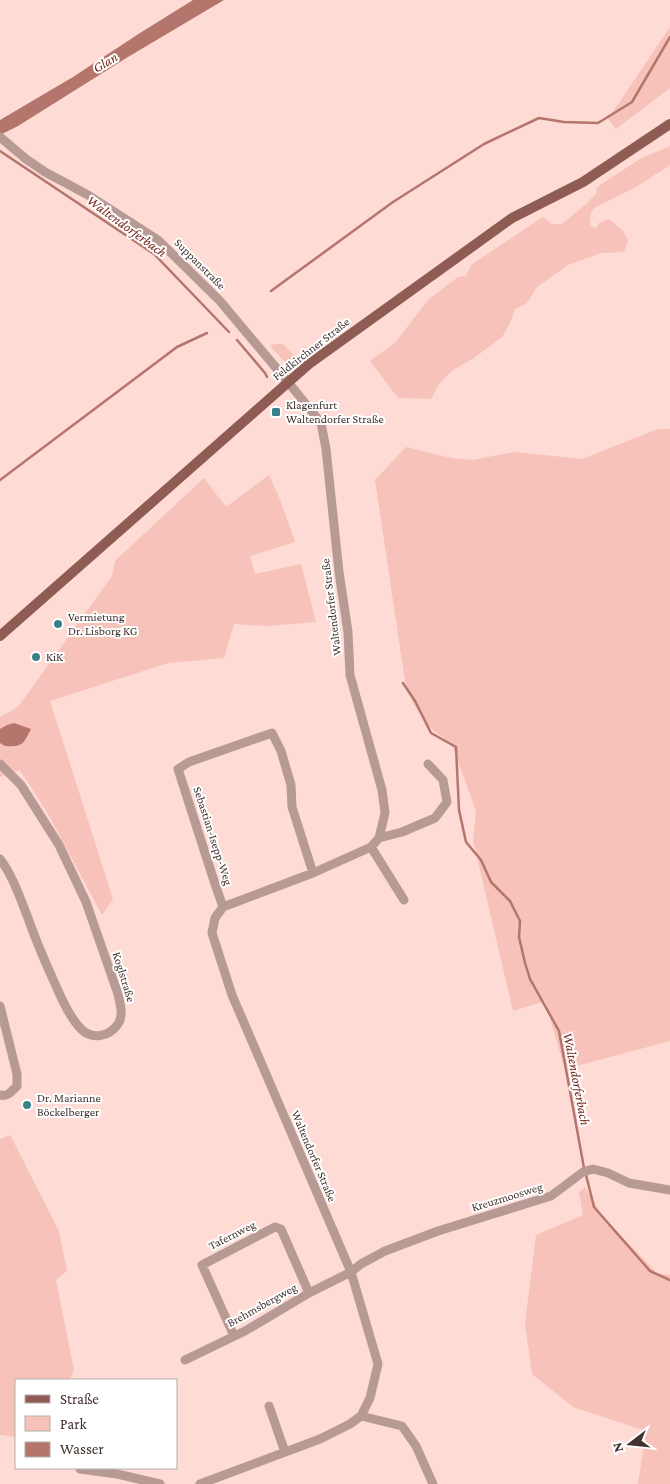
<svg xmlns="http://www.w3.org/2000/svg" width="670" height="1484" font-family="'Crimson Pro',serif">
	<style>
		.green { fill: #f6c2b9 }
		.water { fill: #b4766c }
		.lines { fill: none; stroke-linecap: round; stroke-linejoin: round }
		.stream { stroke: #b4766c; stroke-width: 2.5 }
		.minor { stroke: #b89a95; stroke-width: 9 }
		.major { stroke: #8f5c54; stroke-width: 10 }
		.poi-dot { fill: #3b818c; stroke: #fff; stroke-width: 2 }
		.labels { text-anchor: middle; stroke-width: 4; stroke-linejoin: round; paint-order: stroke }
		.street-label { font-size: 12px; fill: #42322f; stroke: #fff }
		.poi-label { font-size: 12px; fill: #42322f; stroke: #fff; text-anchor: start }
		.water-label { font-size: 14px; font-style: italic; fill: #792b22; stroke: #fff }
	</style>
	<rect width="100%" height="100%" fill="#fedbd5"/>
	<path class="green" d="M 670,27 L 670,88 L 616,129 L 608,119 Z
		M 670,146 L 670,165 L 636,187 L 594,208 C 590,214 589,218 591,226 L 596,228 L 599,223 L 609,219 L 623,231 L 628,240 L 624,252 L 601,253 L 568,265 L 537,287 L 527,303 L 515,309 L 510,323 L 502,337 L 474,358 L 453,370 L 439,384 L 431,399 L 398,398 L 370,361 L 395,343 L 428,300 L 458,277 L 466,276 L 471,265 L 543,217 L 552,224 L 562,224 L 585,205 L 596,194 L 597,187 L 640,159 Z
		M 275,344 L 283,344 L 296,357 L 290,362 L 286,363 L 271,347 L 271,345 Z
		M 658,429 L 670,429 L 670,1041 L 565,1069 L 545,1001 L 513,1011 L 473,840 L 476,811 L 452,745 L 427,725 L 413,703 L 405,681 L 375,480 L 406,447 L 451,458 L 471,460 L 515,452 L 582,459 Z
		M 269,475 L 281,502 L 295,542 L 250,556 L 255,574 L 301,564 L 316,622 L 266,626 L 234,624 L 224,658 L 168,663 L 50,701 L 113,899 L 102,915 L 48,814 L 20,770 L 0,777 L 0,717 L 18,707 L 112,576 L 115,561 L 204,478 L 226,507 Z
		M 10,1135 L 59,1231 L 67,1271 L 56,1280 L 74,1370 L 70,1380 L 16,1380 L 16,1437 L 0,1435 L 0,1139 Z
		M 585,1187 L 602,1216 L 657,1273 L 670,1275 L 670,1484 L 638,1484 L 646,1431 L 573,1407 L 532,1374 L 525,1323 L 536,1235 L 583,1215 L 579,1192 Z"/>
	<path class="water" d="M 193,0 L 224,0 L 128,57 L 18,126 L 0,135 L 0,120 L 73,77 L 140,33 Z
		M 14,723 L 31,729 C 23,744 24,747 5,746 L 0,743 L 0,729 L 7,725 Z"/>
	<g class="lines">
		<path class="stream" d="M 0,151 L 154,254 L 229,332
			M 271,291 L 393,202 L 484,144 L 539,118 L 564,122 L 598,123 L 632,102 L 670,37
			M 237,340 L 265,373 L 267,377
			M 0,480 L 177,347 L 207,333
			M 403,683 L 415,701 L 431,733 L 456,747 L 459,810 L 466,842 L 481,860 L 491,882 L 510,901 L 520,921 L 519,937 L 525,963 L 530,979 L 559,1031 L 584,1168
			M 586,1175 L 594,1207 L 650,1271 L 670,1280"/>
		<path class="minor" d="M 0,137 L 26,159 L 45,172 L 88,195 L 158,240 L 220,301 L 288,382 L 321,423 L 326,449 L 339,572 L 348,632 L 350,675 L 382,790 L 385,813 L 379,838 L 371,847 L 313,873 L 223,907 L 215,918 L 212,933 L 232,995 L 351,1272 L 378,1364 L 370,1398 L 361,1416 L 350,1424 L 320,1439 L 200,1484
			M 0,764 L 21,785 L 59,845 L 86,902 L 118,994 C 120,1004 124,1015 118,1024 C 109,1037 92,1040 81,1029 C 70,1018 62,1000 56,986 C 46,964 36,941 28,918 C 20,898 13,876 0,859
			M 379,838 L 402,832 L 435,818 L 447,802 L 443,780 L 428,764
			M 371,847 L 404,900
			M 223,907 L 215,884 L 178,769 L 189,762 L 272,733 L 281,751 L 291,785 L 292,807 L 313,873
			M 0,1006 L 17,1074 L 17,1086 C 12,1091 8,1097 0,1095
			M 234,1336 L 202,1265 L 275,1227 L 281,1229 L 309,1293
			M 185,1360 L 245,1331 L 309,1293 L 351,1272 L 361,1264 L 385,1251 L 438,1231 L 551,1196 L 583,1172 L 593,1169 L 608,1173 L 629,1183 L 670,1190
			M 269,1406 L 285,1452
			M 361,1416 L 402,1426 L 416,1446 L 433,1484
			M 80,1469 L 117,1474 L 160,1484"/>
		<path class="major" d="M 0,636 L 309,364 L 512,218 L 583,182 L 670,124"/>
	</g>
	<g class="poi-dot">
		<rect x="271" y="407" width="10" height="10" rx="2.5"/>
		<circle cx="58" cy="624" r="5"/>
		<circle cx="36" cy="657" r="5"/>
		<circle cx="27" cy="1105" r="5"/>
	</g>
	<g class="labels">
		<g class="street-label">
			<text transform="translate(200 264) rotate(45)" y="4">Suppanstraße</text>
			<text transform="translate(311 349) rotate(-38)" y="4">Feldkirchner Straße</text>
			<text transform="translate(331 607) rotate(-97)" y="4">Waltendorfer Straße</text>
			<text transform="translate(213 836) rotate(72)" y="4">Sebastian-Isepp-Weg</text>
			<text transform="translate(124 977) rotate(73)" y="4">Koglstraße</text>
			<text transform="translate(314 1156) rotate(67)" y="4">Waltendorfer Straße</text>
			<text transform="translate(507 1197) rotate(-17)" y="4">Kreuzmoosweg</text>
			<text transform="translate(232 1235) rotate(-27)" y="4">Tafernweg</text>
			<text transform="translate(262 1305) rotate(-29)" y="4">Brehmsbergweg</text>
		</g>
		<g class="poi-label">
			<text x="286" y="409">Klagenfurt<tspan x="286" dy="14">Waltendorfer Straße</tspan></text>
			<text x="68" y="621">Vermietung<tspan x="68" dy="14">Dr. Lisborg KG</tspan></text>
			<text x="46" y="661">KiK</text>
			<text x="37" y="1102">Dr. Marianne<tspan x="37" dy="14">Böckelberger</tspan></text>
		</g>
		<g class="water-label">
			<text transform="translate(105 62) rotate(-31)" y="5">Glan</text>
			<text transform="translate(127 226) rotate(36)" y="5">Waltendorferbach</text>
			<text transform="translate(577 1079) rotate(79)" y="5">Waltendorferbach</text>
		</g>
	</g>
	<rect x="15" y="1379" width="162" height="90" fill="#ffffff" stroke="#b3adac"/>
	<rect x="25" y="1395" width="25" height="8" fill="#8f5c54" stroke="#b3adac"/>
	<text x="60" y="1404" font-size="15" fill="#42322f">Straße</text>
	<rect x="25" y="1416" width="25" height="15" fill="#f6c2b9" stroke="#b3adac"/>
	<text x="60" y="1429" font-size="15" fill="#42322f">Park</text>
	<rect x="25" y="1442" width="25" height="15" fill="#b4766c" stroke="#b3adac"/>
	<text x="60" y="1454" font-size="15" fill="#42322f">Wasser</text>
	<g transform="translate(630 1444) rotate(254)" stroke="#ffffff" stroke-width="4" paint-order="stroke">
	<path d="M0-4L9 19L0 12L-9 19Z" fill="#42322f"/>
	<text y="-8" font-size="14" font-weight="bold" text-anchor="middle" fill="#42322f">N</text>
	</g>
</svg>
